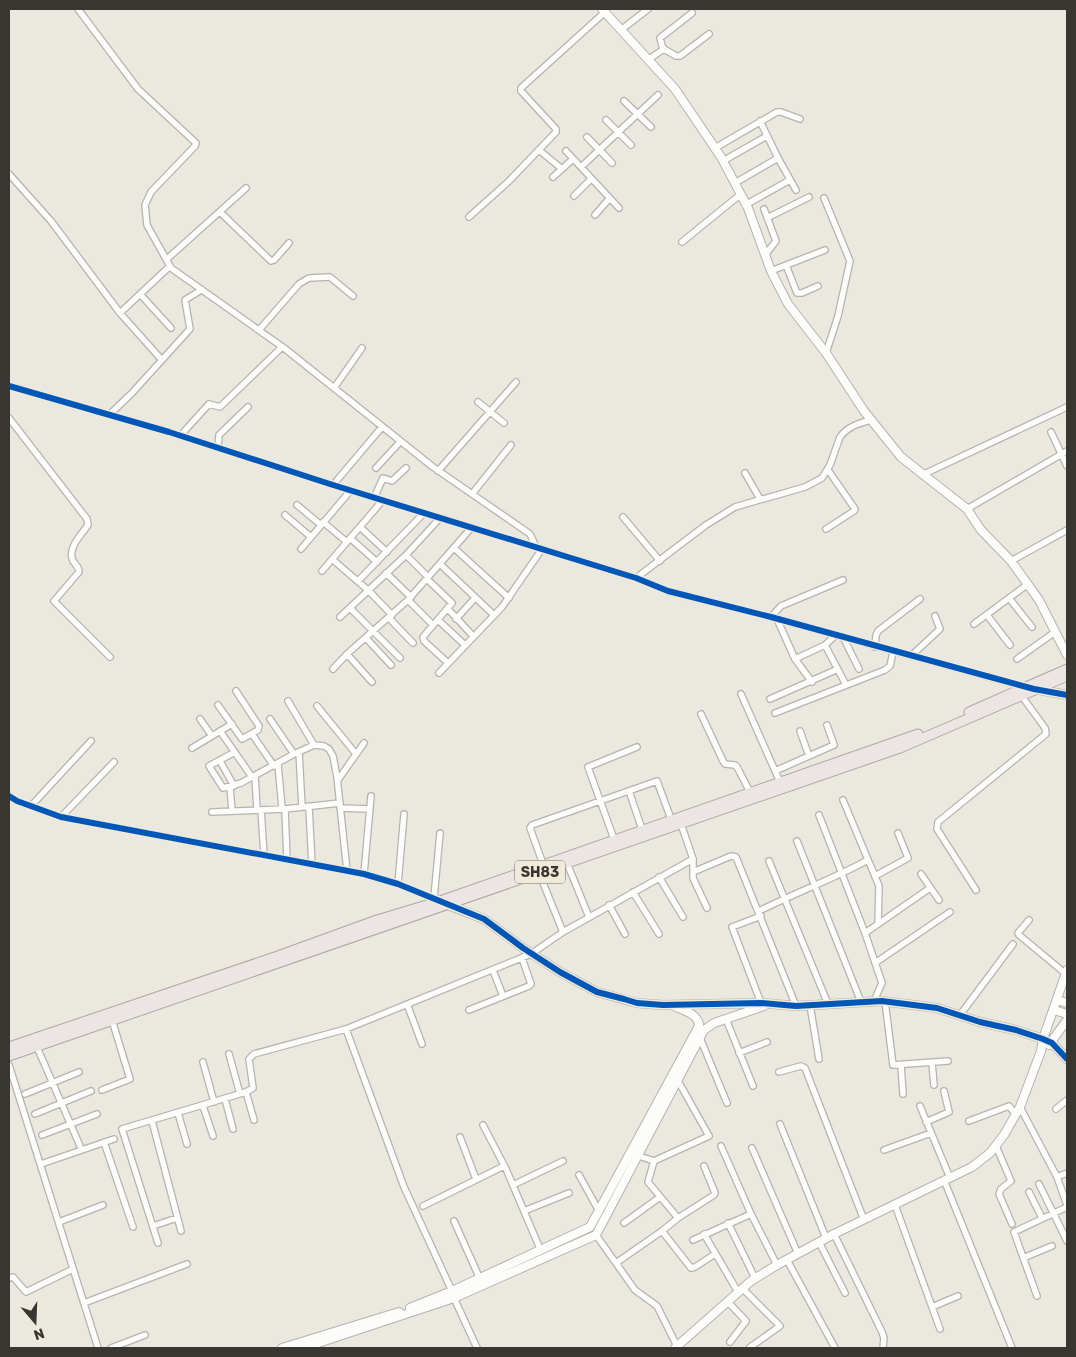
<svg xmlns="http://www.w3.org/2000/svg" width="1076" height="1357" font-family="Rubik,sans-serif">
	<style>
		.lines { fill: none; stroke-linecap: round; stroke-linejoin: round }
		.minor-casing { stroke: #b6b3ad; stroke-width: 8 }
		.tertiary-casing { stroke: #b6b3ad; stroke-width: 10 }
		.primary-casing { stroke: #b1a6a2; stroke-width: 11 }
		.minor { stroke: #fcfcfa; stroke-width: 5.5 }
		.tertiary { stroke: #fcfcfa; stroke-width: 8 }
		.primary { stroke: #ebe5e4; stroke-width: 9 }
		.cycleway-casing { stroke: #f0eada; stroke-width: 9 }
		.cycleway { stroke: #0057b8; stroke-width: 6 }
		.labels { text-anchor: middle; stroke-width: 4; stroke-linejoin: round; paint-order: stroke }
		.shield { fill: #f0eada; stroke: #6f6c63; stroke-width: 1 }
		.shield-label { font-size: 14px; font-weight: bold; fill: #383630 }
	</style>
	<rect width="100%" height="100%" fill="#ebe8df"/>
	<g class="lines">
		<g class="minor-casing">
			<path id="minor" d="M 78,9 L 138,89 L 196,143 L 195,146 L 151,192 L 145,205 L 147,225 L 171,268 L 284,348 L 433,467 L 530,534 L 536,547
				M 621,30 L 648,9
				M 663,49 L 660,38 L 692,13
				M 649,59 L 664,49 L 676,56 L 680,56 L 709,34
				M 624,101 L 651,127
				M 606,120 L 631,145
				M 760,121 L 778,158 L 796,190
				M 587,137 L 612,163
				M 715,148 L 777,112 L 781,112 L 800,119
				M 539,150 L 562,169
				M 566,151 L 619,208
				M 723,161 L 767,136
				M 581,167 L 658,95
				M 9,174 L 51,221 L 120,313 L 161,359
				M 553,177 L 573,159
				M 735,183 L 778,158
				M 574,196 L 591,179
				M 824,198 L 850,261 L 838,316 L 826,353
				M 747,204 L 790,180
				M 764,209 L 776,241 L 765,255
				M 220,212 L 271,261 L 274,260 L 289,243
				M 595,215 L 609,199
				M 469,217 L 508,182 L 556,132 L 556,129 L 521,91 L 521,88 L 605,12
				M 767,218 L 809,197
				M 682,242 L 741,194
				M 167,259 L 246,188
				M 786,265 L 797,293 L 802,293 L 818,286
				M 771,271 L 825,250
				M 140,294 L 171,328
				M 120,313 L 170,266
				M 259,330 L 299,284 L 309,278 L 330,277 L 353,296
				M 9,386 L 169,432 L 333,485 L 636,578 L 668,591 L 771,617 L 1025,687
				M 334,388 L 362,348
				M 478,402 L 504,423
				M 109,415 L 132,393 L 190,329 L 185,300 L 201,290
				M 9,418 L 87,519 L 88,525 C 82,534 69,546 72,558 C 73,564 79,565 79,572 L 54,601 L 110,657
				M 1051,432 L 1067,466
				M 180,436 L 209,404 L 220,407 L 282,347
				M 218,447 L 219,435 L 248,407
				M 376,468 L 400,442
				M 438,471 L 516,382
				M 745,473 L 760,499
				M 922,475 L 1067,407
				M 333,485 L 382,427
				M 472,494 L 511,445
				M 374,498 L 383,478 L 392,481 L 406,468
				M 297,505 L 321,525
				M 967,509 L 1067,451
				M 285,515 L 311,537
				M 623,517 L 660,561
				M 323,522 L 347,542
				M 360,527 L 387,552
				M 826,529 L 854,511 L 855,509 L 828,470
				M 350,538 L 377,562
				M 454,548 L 509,598
				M 301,549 L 351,490
				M 406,555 L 428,577
				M 332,559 L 369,591 L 392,615
				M 1011,561 L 1067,530
				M 441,565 L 494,615
				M 322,571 L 383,500
				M 386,573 L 411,597
				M 636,578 L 706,525 L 735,507 L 805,487 L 822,478 L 830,465 L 840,437 C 848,426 858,424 871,420
				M 427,579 L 452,603 L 423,637 L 424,641 L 448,663
				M 358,581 L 424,513
				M 1009,598 L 1032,627
				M 408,600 L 433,625
				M 350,608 L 400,658
				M 448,609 L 473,636
				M 987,615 L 1010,645
				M 340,617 L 406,555 L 440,518
				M 771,617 L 781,606 L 843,580
				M 389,618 L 413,643
				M 456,619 L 475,598
				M 777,619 L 795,659 L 812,682
				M 438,620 L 465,645
				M 974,624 L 1028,584
				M 366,638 L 391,665
				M 844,639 L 859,669
				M 825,645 L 846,685
				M 875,647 L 876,635 L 878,631 L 920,599
				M 347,654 L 372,682
				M 911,656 L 940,629 L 935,616
				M 795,659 L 825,645 L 835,636
				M 1017,659 L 1055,632
				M 333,669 L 347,654 L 408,600 L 472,527
				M 439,673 L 502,607 L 542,549
				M 741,694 L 780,782
				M 770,699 L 838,669
				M 288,701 L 314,745
				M 218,705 L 242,739 L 258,730 L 259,726 L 236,691
				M 317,706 L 356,754
				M 775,713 L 885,670 L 890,666 L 893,652
				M 701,714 L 723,761 L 725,764 L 735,765 L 737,767 L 750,792
				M 200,719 L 212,736
				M 270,719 L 294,754
				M 220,731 L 252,777
				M 800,731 L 809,756
				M 252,734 L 274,766
				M 192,748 L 232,724
				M 235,752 L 209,766 L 223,788 L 241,783 L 294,754 L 314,745 L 324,746 L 329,749 L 333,756 L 337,777 L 347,871
				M 299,752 L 302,807
				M 220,761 L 234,786
				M 278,764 L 282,808
				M 775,771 L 834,745 L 827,725
				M 255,776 L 257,810
				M 338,780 L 364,743
				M 230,787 L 232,811
				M 629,791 L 642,829
				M 9,796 L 17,801 L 61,817 L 364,874 L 398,884 L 439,901
				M 843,800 L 879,886 L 878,924
				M 31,806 L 91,741
				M 309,807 L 312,865
				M 340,808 L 370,809
				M 285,809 L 287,860
				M 261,810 L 264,855
				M 212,812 L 285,809 L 340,803
				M 819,815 L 865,933 L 882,983 L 874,1001
				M 61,817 L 114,762
				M 681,824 L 693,859 L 693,878 L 707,908
				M 614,839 L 588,767 L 637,747
				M 797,841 L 861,1002
				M 769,861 L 828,1004
				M 567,863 L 589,917
				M 543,864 L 530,828 L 532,825 L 657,781 L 671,819
				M 693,872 L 731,856 L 736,857 L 796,1006
				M 539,873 L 563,932
				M 364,874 L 371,796
				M 921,874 L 939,900
				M 875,876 L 908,858 L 898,833
				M 659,877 L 683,917
				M 398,884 L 404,814
				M 976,890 L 937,829 L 938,822 L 1046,734 L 1045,728 L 1021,695
				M 633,892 L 659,934
				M 434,898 L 440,833
				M 609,905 L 625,934
				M 759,911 C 795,893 833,879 868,860
				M 761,916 L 732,927 L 761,1003
				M 1029,920 L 1018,933 L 1019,935 L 1066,974
				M 865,933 L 930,888
				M 875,963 L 950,912
				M 494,973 L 503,996
				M 885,1001 L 893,1065 L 948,1061
				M 407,1004 L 422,1044
				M 810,1005 L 819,1059
				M 469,1010 L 529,986 L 531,984 L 522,958
				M 960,1015 L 1013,944
				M 726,1019 L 753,1086
				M 346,1029 L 404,1187 L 452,1291
				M 700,1038 L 727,1103
				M 37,1047 L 80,1146
				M 739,1053 L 767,1042
				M 229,1054 L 240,1094
				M 203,1062 L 214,1102
				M 932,1063 L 934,1085
				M 9,1065 L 98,1348
				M 901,1065 L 903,1094
				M 779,1072 L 801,1066 L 805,1068 L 864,1220
				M 102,1090 L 130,1079 L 112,1020
				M 246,1092 L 254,1120
				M 25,1094 L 79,1072
				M 225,1099 L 233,1129
				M 203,1106 L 213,1136
				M 920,1106 L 950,1178
				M 1020,1107 L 1057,1177 L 1067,1205
				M 1056,1109 L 1067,1100
				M 178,1113 L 187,1144
				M 35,1114 L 91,1091
				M 152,1121 L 181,1231
				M 969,1121 L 1009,1106 L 1016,1115
				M 926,1122 L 949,1112 L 944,1091
				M 780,1124 L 826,1238
				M 483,1125 L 506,1169 L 541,1251
				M 42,1135 L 97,1114
				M 460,1137 L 476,1179
				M 104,1142 L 133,1227
				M 721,1146 L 751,1214 L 777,1265
				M 996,1146 L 1011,1181 L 1001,1189 L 999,1194 L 1012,1224
				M 752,1148 L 798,1254
				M 884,1150 L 931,1133
				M 654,1161 L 709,1136 L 677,1079
				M 41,1164 L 114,1139
				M 579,1175 L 599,1211
				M 1057,1177 L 1067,1173
				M 944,1180 L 1012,1348
				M 1039,1184 L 1067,1241
				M 513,1185 L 563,1161
				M 1029,1192 L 1042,1218
				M 895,1205 L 940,1329
				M 423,1206 L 504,1166
				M 524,1211 L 569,1193
				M 678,1218 L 714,1195 L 715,1193 L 704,1166
				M 454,1221 L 480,1279
				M 59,1222 L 103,1205
				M 624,1223 L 660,1197
				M 728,1223 L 755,1278
				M 153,1226 L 177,1218
				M 662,1231 L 691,1268 L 695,1267 L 715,1254
				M 704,1234 L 738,1292
				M 834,1234 L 882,1332 L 884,1338 L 883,1348
				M 596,1235 L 635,1290 L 657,1306 L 677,1346
				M 693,1240 L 751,1214
				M 819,1242 L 845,1293
				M 158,1243 L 122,1129 L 246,1092 L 253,1088 L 249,1059 L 254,1054 L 346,1029 L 531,954 L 563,932 L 693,859
				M 1023,1258 L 1052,1246
				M 787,1260 L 835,1348
				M 616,1263 L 662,1231 L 678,1218 L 648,1182 L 654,1161 L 639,1156
				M 9,1278 L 13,1277 L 26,1292 L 73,1269
				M 743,1289 L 780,1326 L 749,1348
				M 1037,1296 L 1014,1232 L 1067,1207
				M 454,1298 L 477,1348
				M 727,1301 L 746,1321 L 730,1342
				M 84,1303 L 187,1264
				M 932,1307 L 958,1296
				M 111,1348 L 145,1335"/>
		</g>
		<g class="tertiary-casing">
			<path id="tertiary" d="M 602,9 L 675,89 L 721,157 L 748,208 L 771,271 L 788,304 L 826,353 L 864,411 L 901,457 L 967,509 L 981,530 L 1011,561 L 1039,600 L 1067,655
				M 1034,689 L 1067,695
				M 448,905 L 484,919 L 523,948 L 560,972 L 597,992 L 637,1003 L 663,1005 L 761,1003 L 796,1006 L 882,1001 L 937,1008 L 980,1022 L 1016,1030 L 1043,1039 L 1052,1043 L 1067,1059
				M 1057,1000 L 1067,1003
				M 1054,1010 L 1067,1014
				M 1049,1045 L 1067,1020
				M 410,1308 L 452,1291 L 590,1227 L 699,1026 C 699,1014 683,1010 674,1006
				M 282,1348 L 399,1312
				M 303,1348 L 454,1298 L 596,1235 L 704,1030 L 714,1023 L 764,1006
				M 675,1348 L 751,1281 L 777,1265 L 834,1234 L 972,1167 L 990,1153 L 1004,1135 L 1020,1107 L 1041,1051 L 1043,1039 L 1067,970"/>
		</g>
		<g class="primary-casing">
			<path id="primary" d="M 969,712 L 1067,669
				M 9,1047 L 275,957 L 377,920 L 440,901 L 918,734
				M 9,1056 L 900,748 L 1067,676"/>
		</g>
		<use href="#minor" class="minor"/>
		<use href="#tertiary" class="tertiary"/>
		<use href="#primary" class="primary"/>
		<g class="cycleway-casing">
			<path id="cycleway" d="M 9,386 L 169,432 L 333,485 L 636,578 L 668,591 L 771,617 L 1034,689 L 1067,695
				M 9,796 L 17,801 L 61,817 L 364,874 L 398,884 L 484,919 L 523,948 L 560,972 L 597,992 L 624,999 L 637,1003 L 663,1005 L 761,1003 L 796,1006 L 882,1001 L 937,1008 L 980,1022 L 1016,1030 L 1043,1039 L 1052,1043 L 1067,1059"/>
		</g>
		<use href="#cycleway" class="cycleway"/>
	</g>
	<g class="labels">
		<rect class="shield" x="515" y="860.5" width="50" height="23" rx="4"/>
		<g class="shield-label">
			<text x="540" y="877">SH83</text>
		</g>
	</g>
	<rect width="1076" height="1357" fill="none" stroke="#383630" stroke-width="20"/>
	<g transform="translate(35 1322) rotate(161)" stroke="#f0eada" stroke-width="4" paint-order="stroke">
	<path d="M0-4L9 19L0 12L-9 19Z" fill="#383630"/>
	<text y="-8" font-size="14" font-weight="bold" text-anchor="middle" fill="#383630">N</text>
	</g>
</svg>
